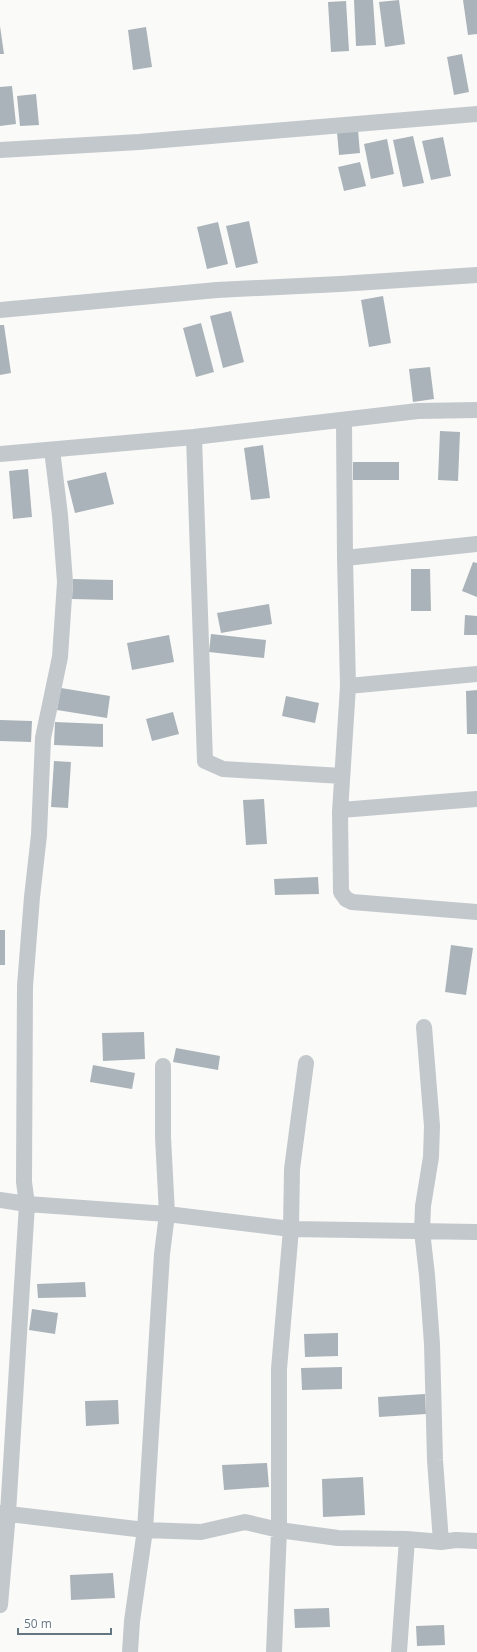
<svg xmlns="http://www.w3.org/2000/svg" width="477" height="1652" font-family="'Open Sans',sans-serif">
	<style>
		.building { fill: #aab3b9 }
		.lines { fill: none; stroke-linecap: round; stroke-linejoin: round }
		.minor { stroke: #c3c8cc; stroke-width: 16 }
	</style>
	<rect width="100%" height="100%" fill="#fafaf8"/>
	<path class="building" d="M 354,0 L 373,0 L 376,45 L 356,46 Z
		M 399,0 L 405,44 L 385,47 L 379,2 Z
		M 463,0 L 477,0 L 477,34 L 468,35 Z
		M 346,1 L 349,51 L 331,52 L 328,2 Z
		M 0,26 L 4,54 L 0,54 Z
		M 146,27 L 152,67 L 133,70 L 128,30 Z
		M 462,54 L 469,92 L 454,95 L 447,57 Z
		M 12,86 L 16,124 L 0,126 L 0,87 Z
		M 36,94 L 39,125 L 20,126 L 17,96 Z
		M 358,130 L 360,153 L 339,155 L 337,132 Z
		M 413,136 L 424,183 L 403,187 L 393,140 Z
		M 443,137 L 451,176 L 431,180 L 422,141 Z
		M 387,139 L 394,174 L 371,179 L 364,144 Z
		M 360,162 L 366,186 L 344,191 L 338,167 Z
		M 249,221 L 258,263 L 236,268 L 226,226 Z
		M 218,222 L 228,264 L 207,269 L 197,227 Z
		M 383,296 L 391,343 L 369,347 L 361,300 Z
		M 231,311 L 244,362 L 223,368 L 210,316 Z
		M 201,323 L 214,372 L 196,377 L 183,328 Z
		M 0,325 L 4,325 L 11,373 L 0,375 Z
		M 430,367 L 434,399 L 413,402 L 409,369 Z
		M 440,431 L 460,432 L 458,481 L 438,480 Z
		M 263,445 L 270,498 L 251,500 L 244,448 Z
		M 353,462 L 399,462 L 399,480 L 353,480 Z
		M 28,469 L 32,517 L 13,519 L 9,471 Z
		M 106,472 L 114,504 L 75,513 L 67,481 Z
		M 473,562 L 477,563 L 477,597 L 462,591 Z
		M 411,569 L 430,569 L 431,611 L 411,611 Z
		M 73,579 L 113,580 L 113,600 L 72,599 Z
		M 269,604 L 272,624 L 221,633 L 217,613 Z
		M 465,615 L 477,616 L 477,635 L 464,635 Z
		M 211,634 L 266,640 L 264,658 L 209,652 Z
		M 169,635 L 174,662 L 132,670 L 127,643 Z
		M 61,688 L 110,696 L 107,718 L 57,710 Z
		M 477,690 L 477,734 L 467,734 L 466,691 Z
		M 286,696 L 319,703 L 315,723 L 282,716 Z
		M 173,712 L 179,734 L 152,741 L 146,719 Z
		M 0,720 L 32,721 L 31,742 L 0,741 Z
		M 55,722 L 103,724 L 103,747 L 54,745 Z
		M 54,761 L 71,762 L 68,808 L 51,807 Z
		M 264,799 L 267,844 L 246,845 L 243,800 Z
		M 318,877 L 319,894 L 275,895 L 274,879 Z
		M 0,930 L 5,930 L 5,965 L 0,965 Z
		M 451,945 L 473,948 L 466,995 L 445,992 Z
		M 144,1032 L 145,1059 L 103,1061 L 102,1033 Z
		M 176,1048 L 220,1056 L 218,1070 L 173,1062 Z
		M 93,1065 L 135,1073 L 132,1089 L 90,1082 Z
		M 85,1282 L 86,1297 L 38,1298 L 37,1284 Z
		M 32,1309 L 58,1313 L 55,1334 L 29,1330 Z
		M 338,1333 L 338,1356 L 305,1357 L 304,1334 Z
		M 342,1367 L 342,1389 L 302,1390 L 301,1368 Z
		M 425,1394 L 426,1414 L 379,1417 L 378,1397 Z
		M 118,1400 L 119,1424 L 86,1426 L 85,1401 Z
		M 267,1463 L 269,1487 L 224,1490 L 222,1465 Z
		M 363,1477 L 365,1515 L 323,1517 L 322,1479 Z
		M 113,1573 L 115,1598 L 71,1600 L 70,1575 Z
		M 329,1608 L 330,1627 L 295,1628 L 294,1609 Z
		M 444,1625 L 445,1645 L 417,1646 L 416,1626 Z"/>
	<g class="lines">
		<path class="minor" d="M 0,150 L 139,142 L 477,114
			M 0,310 L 217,290 L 340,284 L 477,275
			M 344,420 L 345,558 L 348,686 L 340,812 L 341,892 L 346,899 L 352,902 L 477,912
			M 194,437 L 205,761 L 223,769 L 342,776
			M 0,454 L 194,437 L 418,411 L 477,410
			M 345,558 L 477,544
			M 348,686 L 477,674
			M 341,810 L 477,799
			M 424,1027 L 432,1126 L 431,1157 L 423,1206 L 422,1231 L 427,1275 L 432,1344 L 435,1460 L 441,1542
			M 0,1200 L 27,1204 L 167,1214 L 291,1229 L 477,1232
			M 0,1513 L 145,1530 L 201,1532 L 245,1522 L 279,1530 L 338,1538 L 407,1539 L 441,1542 L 456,1540 L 477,1541
			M 0,1605 L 8,1513 L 27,1204 L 24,1182 L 25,986 L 32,897 L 39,835 L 43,738 L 60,657 L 65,582 L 60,515 L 52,450
			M 130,1652 L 132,1621 L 145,1530 L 162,1254 L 167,1214 L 163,1137 L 163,1066
			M 274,1652 L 279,1530 L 279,1369 L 291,1229 L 292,1169 L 306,1063
			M 399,1652 L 407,1539"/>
	</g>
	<path d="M18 1628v6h93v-6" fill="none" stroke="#657683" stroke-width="2"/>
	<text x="24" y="1628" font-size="12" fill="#657683" stroke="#ffffff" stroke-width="3" paint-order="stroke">50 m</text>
</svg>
